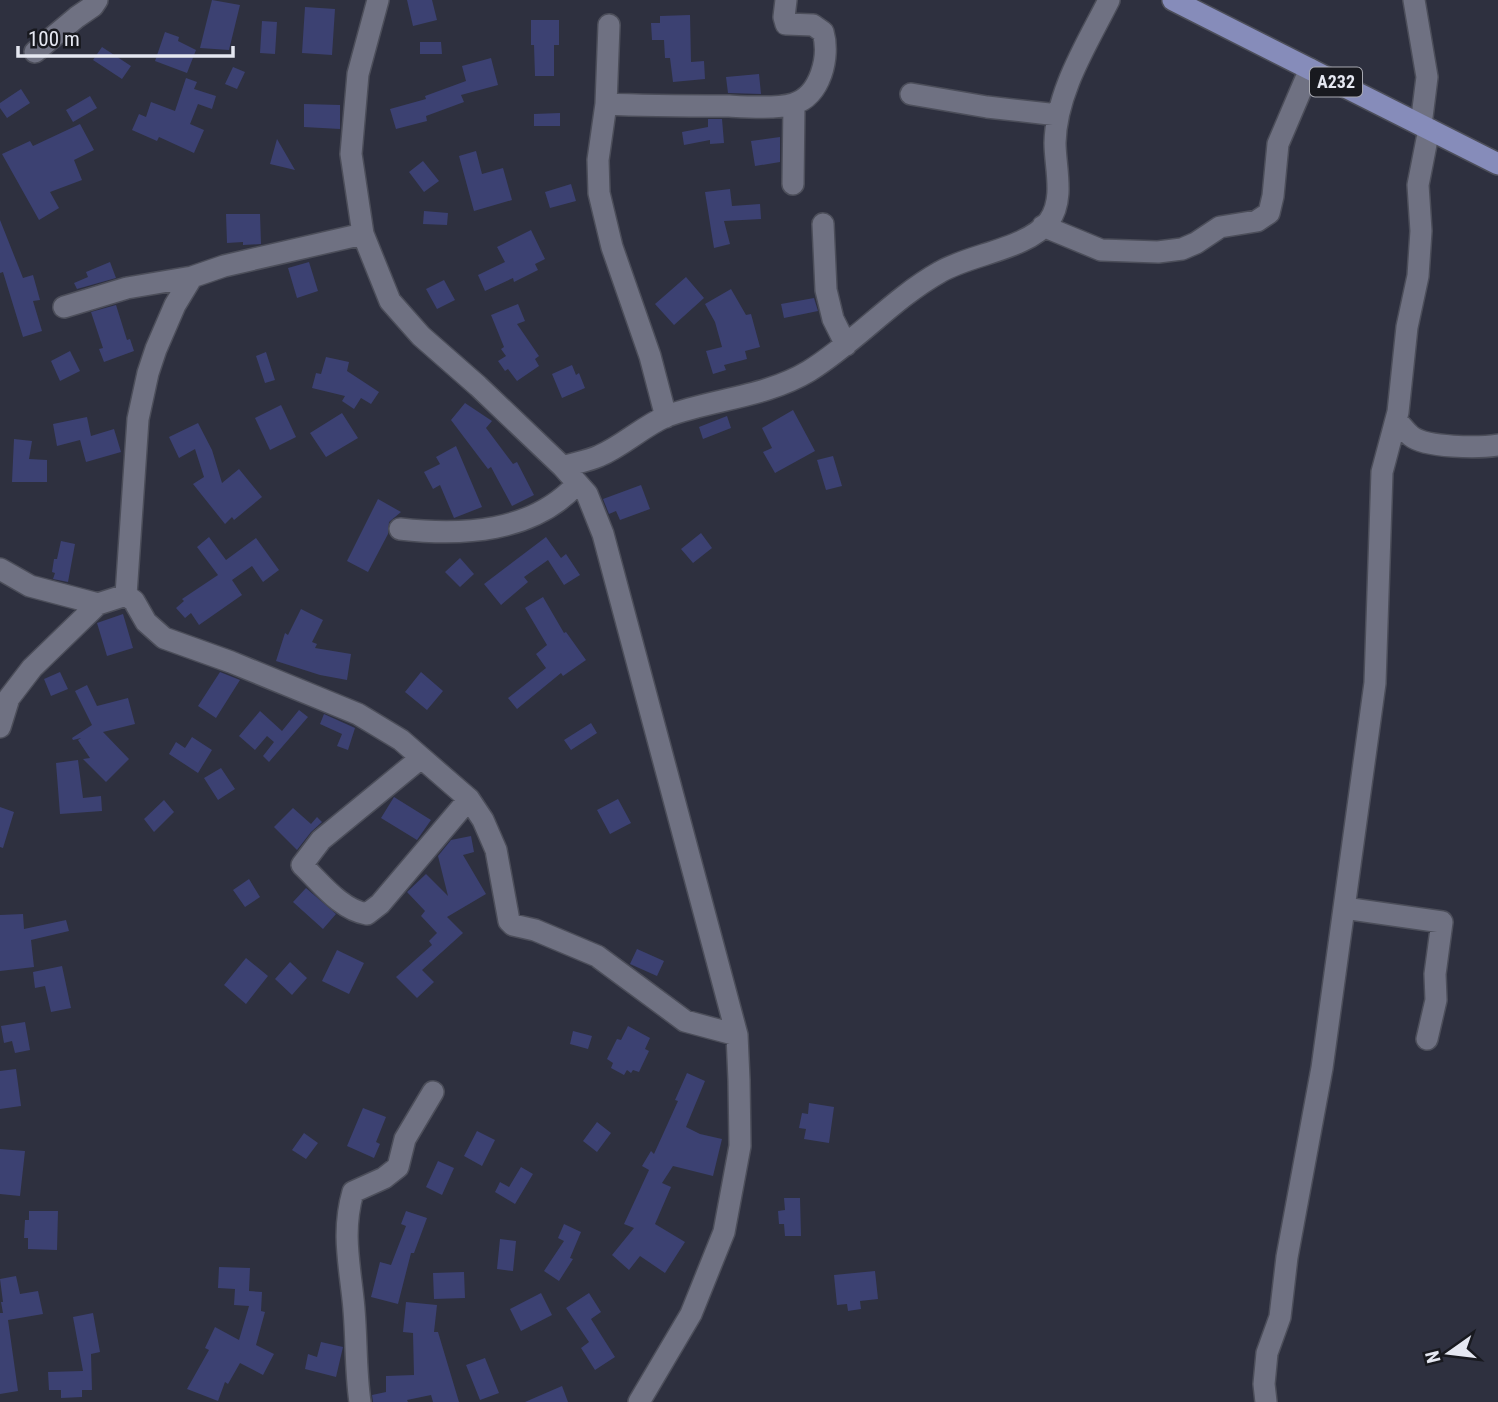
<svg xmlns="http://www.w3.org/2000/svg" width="1498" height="1402" font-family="'Roboto Condensed',sans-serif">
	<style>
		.building { fill: #3c4172 }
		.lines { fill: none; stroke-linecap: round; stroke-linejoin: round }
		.minor-casing { stroke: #4c4e5a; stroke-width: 24 }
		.major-casing { stroke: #4c4e5a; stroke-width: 24 }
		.minor { stroke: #6f7182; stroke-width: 21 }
		.major { stroke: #868cba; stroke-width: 21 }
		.labels { text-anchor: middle; stroke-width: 7; stroke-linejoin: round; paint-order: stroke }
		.shield { fill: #18191f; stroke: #a8a9b2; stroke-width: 2 }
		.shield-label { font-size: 18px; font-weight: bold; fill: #e5e7f1 }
	</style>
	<rect width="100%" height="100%" fill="#2e303f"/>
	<path class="building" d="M 212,0 L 240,5 L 229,50 L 200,48 Z
		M 407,0 L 432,0 L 437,20 L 413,26 Z
		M 305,7 L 335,9 L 332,55 L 302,53 Z
		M 690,15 L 691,62 L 704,61 L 705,79 L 673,82 L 670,58 L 665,58 L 664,40 L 652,40 L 651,23 L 660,23 L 660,16 Z
		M 531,20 L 559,20 L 559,45 L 554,45 L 554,76 L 535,76 L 534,45 L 531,45 Z
		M 262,21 L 277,22 L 275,54 L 260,53 Z
		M 165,32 L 179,37 L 178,41 L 196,50 L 187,73 L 155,61 Z
		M 420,42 L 441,42 L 442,54 L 420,54 Z
		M 102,47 L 131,66 L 122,79 L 93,60 Z
		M 491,58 L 498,85 L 461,95 L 464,102 L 426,116 L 427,121 L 396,129 L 390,109 L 426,99 L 425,96 L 466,81 L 462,66 Z
		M 233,67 L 245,72 L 237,89 L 225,84 Z
		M 759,74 L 761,94 L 728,93 L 726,77 Z
		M 186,78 L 197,82 L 194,89 L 216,96 L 212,109 L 198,104 L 190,124 L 204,130 L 194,153 L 159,137 L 157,141 L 132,130 L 139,114 L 146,117 L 151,102 L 175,111 Z
		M 21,89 L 30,103 L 7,118 L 0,108 L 0,103 Z
		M 90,96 L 97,108 L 73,122 L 66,110 Z
		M 304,104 L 340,105 L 340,129 L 304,127 Z
		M 560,113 L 560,126 L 534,126 L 534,114 Z
		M 708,119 L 722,119 L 724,143 L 710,144 L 710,140 L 684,145 L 682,132 L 708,127 Z
		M 80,124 L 94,150 L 74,160 L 82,180 L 50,192 L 59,208 L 39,220 L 2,154 L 30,141 L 33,146 Z
		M 780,137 L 780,162 L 755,166 L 751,141 Z
		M 277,139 L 295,170 L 270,164 Z
		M 476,151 L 482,174 L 503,168 L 512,200 L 474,211 L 459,156 Z
		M 423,161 L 439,181 L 424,192 L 409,172 Z
		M 571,184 L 576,201 L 550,208 L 545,192 Z
		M 730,189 L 732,206 L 760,204 L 761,219 L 724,221 L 730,244 L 714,248 L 705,192 Z
		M 424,211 L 448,213 L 447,225 L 423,224 Z
		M 226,214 L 260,214 L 261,244 L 243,245 L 243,242 L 227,243 Z
		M 0,220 L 23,278 L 33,275 L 40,300 L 33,301 L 42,331 L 23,337 L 3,272 L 0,273 Z
		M 531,230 L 545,259 L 535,264 L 538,270 L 514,282 L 513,278 L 485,291 L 478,275 L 505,262 L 497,247 Z
		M 110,262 L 116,278 L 77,289 L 74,283 L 88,277 L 86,272 Z
		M 309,262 L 318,291 L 297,298 L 288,268 Z
		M 686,277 L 704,298 L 674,325 L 655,304 Z
		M 444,280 L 455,300 L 437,309 L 426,289 Z
		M 731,289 L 746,315 L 751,314 L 760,347 L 745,351 L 747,359 L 724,365 L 726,370 L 713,374 L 706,351 L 722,347 L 715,322 L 705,304 Z
		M 814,298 L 818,311 L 784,318 L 781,304 Z
		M 518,304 L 525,321 L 517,324 L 539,356 L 535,359 L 539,366 L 517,381 L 508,369 L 505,371 L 498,361 L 506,356 L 501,349 L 504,347 L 491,315 Z
		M 116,305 L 127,340 L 130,339 L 134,351 L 104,362 L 99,349 L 103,348 L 91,312 Z
		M 70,351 L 80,371 L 60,381 L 51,361 Z
		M 266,352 L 275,380 L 265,383 L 256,356 Z
		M 326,357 L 349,362 L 347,371 L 379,392 L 371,404 L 361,398 L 354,409 L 342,401 L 345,396 L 312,388 L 316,373 L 321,374 Z
		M 572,365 L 576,375 L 579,373 L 585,388 L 562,398 L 552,374 Z
		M 465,403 L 492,421 L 486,428 L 513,464 L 517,462 L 534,495 L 512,506 L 491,467 L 488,469 L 451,420 Z
		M 281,405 L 296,437 L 270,450 L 255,418 Z
		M 793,410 L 815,451 L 775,473 L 763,452 L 772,448 L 762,428 Z
		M 342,413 L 358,438 L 326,457 L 310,433 Z
		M 727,416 L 731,428 L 703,439 L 699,427 Z
		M 87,417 L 91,436 L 114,429 L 121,452 L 86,462 L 80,440 L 57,446 L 53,424 Z
		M 198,423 L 212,450 L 222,483 L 239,469 L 262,497 L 234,520 L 232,517 L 225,524 L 193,484 L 204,477 L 195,449 L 179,458 L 169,437 Z
		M 14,439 L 32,441 L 29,459 L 47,460 L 47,482 L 12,482 Z
		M 456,446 L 482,507 L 454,518 L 440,485 L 433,489 L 424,472 L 440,464 L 436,457 Z
		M 833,456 L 842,486 L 826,490 L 817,460 Z
		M 641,485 L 650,509 L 620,520 L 616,511 L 609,514 L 603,499 Z
		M 378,499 L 401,512 L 389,522 L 388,534 L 368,572 L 347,561 Z
		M 701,533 L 712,548 L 693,563 L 681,549 Z
		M 209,537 L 226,560 L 256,538 L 279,570 L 263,582 L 252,566 L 232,580 L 242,595 L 199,625 L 191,613 L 185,618 L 176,608 L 184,601 L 182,599 L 218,575 L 197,547 Z
		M 546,537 L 561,558 L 566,554 L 580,575 L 564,585 L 548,560 L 524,577 L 528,582 L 501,605 L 484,584 Z
		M 61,541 L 75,544 L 68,582 L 53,579 L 55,573 L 52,572 L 54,559 L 57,559 Z
		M 460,558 L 474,574 L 460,587 L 445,572 Z
		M 543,597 L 564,633 L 566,632 L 586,660 L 563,676 L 561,673 L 517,709 L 508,698 L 546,668 L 536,654 L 547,645 L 525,608 Z
		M 301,609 L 323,620 L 312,642 L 317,644 L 315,648 L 351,654 L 347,680 L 320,675 L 276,661 L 285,633 L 288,635 Z
		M 123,614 L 133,648 L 107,656 L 97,623 Z
		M 60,672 L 68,689 L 51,696 L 44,679 Z
		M 220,672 L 240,680 L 216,718 L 198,706 Z
		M 421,672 L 443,691 L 427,710 L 405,692 Z
		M 87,685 L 97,706 L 128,698 L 135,724 L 103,732 L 129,759 L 106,782 L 83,759 L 90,758 L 78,740 L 81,738 L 73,740 L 72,738 L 92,725 L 75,691 Z
		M 299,710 L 308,717 L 269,762 L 263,756 L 274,742 L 267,736 L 255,750 L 239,736 L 260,711 L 282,731 Z
		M 324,714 L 355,728 L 348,750 L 337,746 L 342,734 L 320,724 Z
		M 591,723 L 597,733 L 571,750 L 564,740 Z
		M 192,737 L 212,750 L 198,773 L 169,754 L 176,742 L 185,748 Z
		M 78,760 L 83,798 L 101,796 L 102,811 L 60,814 L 56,763 Z
		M 221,768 L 235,789 L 218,800 L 204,778 Z
		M 394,797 L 431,820 L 417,840 L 381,818 Z
		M 618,799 L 631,823 L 610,834 L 597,810 Z
		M 164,800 L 174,812 L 154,832 L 144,819 Z
		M 0,807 L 14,812 L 3,848 L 0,847 Z
		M 293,808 L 311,824 L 317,817 L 322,822 L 311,832 L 297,850 L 274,827 Z
		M 471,836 L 474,852 L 463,855 L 486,894 L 447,917 L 463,933 L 422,970 L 434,982 L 417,998 L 396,977 L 432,945 L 429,941 L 437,933 L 421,916 L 425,911 L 407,892 L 426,874 L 448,896 L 438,856 L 451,840 Z
		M 249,879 L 260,897 L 245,907 L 233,890 Z
		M 306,888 L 336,914 L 323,929 L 293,902 Z
		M 23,914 L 24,929 L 66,920 L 69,931 L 31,940 L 34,967 L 0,971 L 0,915 Z
		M 637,949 L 664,961 L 657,976 L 630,964 Z
		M 337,950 L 364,963 L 349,994 L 322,981 Z
		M 246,958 L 268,976 L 246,1004 L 224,985 Z
		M 290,962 L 307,978 L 292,995 L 275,979 Z
		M 62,966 L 71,1008 L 51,1012 L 45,986 L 35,988 L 33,972 Z
		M 25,1022 L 30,1050 L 15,1053 L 12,1041 L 4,1043 L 1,1026 Z
		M 628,1026 L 650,1038 L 645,1049 L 649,1051 L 639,1072 L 633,1070 L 631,1073 L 627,1070 L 624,1075 L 611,1068 L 613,1063 L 607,1059 L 617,1039 L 621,1040 Z
		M 573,1031 L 592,1036 L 588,1049 L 570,1044 Z
		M 16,1069 L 21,1106 L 0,1109 L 0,1071 Z
		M 687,1073 L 705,1081 L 686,1127 L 700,1134 L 722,1139 L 713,1176 L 673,1166 L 662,1183 L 671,1187 L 655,1224 L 685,1242 L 665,1273 L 640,1256 L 629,1270 L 612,1255 L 634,1228 L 624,1224 L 649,1170 L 642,1166 L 651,1151 L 654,1154 L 678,1101 L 675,1100 Z
		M 809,1103 L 834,1107 L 829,1143 L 804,1139 L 806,1129 L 799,1128 L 802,1113 L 808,1114 Z
		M 363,1108 L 386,1117 L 376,1142 L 380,1144 L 374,1158 L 347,1146 Z
		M 597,1122 L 611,1133 L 597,1152 L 583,1141 Z
		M 477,1131 L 495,1140 L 482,1166 L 464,1156 Z
		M 304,1133 L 318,1143 L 306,1159 L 292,1150 Z
		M 0,1149 L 25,1151 L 20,1196 L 0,1194 Z
		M 438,1161 L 454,1168 L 442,1195 L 426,1187 Z
		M 521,1167 L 533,1174 L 515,1204 L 495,1192 L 500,1182 L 509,1187 Z
		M 784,1198 L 800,1198 L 801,1236 L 785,1236 L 784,1224 L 779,1224 L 778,1211 L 785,1210 Z
		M 29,1211 L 58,1211 L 57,1250 L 28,1249 L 28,1238 L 24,1238 L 25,1220 L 29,1220 Z
		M 406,1211 L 427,1218 L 414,1253 L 411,1253 L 398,1304 L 371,1297 L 380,1262 L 391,1265 L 406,1226 L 401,1224 Z
		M 564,1224 L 581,1232 L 570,1258 L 573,1259 L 559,1281 L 544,1271 L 564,1241 L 558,1238 Z
		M 500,1239 L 516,1241 L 513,1271 L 497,1269 Z
		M 219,1267 L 250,1268 L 249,1291 L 262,1292 L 261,1311 L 265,1312 L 256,1345 L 274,1354 L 263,1375 L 240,1363 L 228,1384 L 225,1382 L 218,1401 L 187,1389 L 209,1350 L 205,1348 L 215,1327 L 239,1340 L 249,1306 L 234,1305 L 235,1289 L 218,1288 Z
		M 875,1271 L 878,1299 L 860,1301 L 861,1309 L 848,1311 L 847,1304 L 837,1305 L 834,1275 Z
		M 464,1272 L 465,1298 L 434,1299 L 433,1273 Z
		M 16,1276 L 20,1294 L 38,1291 L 43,1314 L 8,1320 L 18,1391 L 0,1394 L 0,1313 L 3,1313 L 1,1302 L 3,1302 L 0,1279 Z
		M 541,1293 L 552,1315 L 521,1331 L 510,1309 Z
		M 589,1293 L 601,1312 L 591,1319 L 615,1357 L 595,1370 L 581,1348 L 589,1342 L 566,1308 Z
		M 406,1302 L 437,1305 L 434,1332 L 438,1332 L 459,1402 L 433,1402 L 431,1395 L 407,1400 L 408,1402 L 373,1402 L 372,1395 L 386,1392 L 386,1376 L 414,1375 L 413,1333 L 403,1332 Z
		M 93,1313 L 100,1352 L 91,1354 L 92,1390 L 82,1390 L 82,1397 L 61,1398 L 61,1390 L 49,1390 L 48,1372 L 83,1371 L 73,1317 Z
		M 321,1342 L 343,1347 L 336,1377 L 305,1369 L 308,1354 L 317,1357 Z
		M 485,1358 L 499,1393 L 480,1400 L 466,1365 Z
		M 562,1386 L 568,1402 L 525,1402 Z"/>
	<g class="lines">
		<g class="minor-casing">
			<path id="minor" d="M 378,0 L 358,74 L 351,154 L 363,234 L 390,301 L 421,336 L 478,386 L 563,467 L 587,494 L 603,534 L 737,1035 L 739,1080 L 740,1146 L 724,1232 L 691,1314 L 639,1402
				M 1414,0 L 1427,77 L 1421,125
				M 609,25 L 606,104 L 598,160 L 599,193 L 612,247 L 650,356 L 666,417
				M 35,52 L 77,17 L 93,6 L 97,0
				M 911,94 L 987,107 L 1058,115
				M 606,104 C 647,106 688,106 729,106 C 747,107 776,109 793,104 C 821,96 830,56 823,32 L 813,25 L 786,24 L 784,17 L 786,0
				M 793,184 L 794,104
				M 823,224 L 826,290 L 833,319 L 846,345
				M 1043,226 L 1101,250 L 1158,252 L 1182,249 L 1196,243 L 1220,227 L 1257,221 L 1269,213 L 1273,196 L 1278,144 L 1310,69
				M 64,307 L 127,288 L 192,277
				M 1396,420 C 1401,425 1406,432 1411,436 C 1426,448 1479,448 1498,445
				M 563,467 C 575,463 588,461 599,456 C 623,446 643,426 667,416 C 713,399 766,397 809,371 C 856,342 892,299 940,272 C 970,254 1028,249 1049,221 C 1065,199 1055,167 1055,143 C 1056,92 1087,44 1109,0
				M 400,529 C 462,536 532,533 577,484
				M 0,569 L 30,586 L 98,604 L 126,595 L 134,601 L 146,622 L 164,638 L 231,662 L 358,714 L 401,740 L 469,799 L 483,820 L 496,850 L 509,921 L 513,925 L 535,930 L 597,956 L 685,1021 L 737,1035
				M 126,595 L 138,419 L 148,373 L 156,349 L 175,305 L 192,277 L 224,266 L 363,234
				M 0,727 L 9,698 L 32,668 L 98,604
				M 421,758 L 321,840 L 302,865 C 321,883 341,910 367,914 L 380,904 L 469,799
				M 1344,908 L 1442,922 L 1435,974 L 1436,1000 L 1427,1039
				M 360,1402 C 355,1368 357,1334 353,1299 C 349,1262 342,1230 353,1192 L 384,1178 L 398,1167 L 405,1139 L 433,1092
				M 1266,1402 L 1264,1384 L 1267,1353 L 1280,1317 L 1287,1257 L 1322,1068 L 1375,683 L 1382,472 L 1398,412 L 1407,327 L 1418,276 L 1421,231 L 1418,185 L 1429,129"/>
		</g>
		<g class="major-casing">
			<path id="major" d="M 1173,0 L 1498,164"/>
		</g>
		<use href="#minor" class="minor"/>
		<use href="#major" class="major"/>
	</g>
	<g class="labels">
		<rect class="shield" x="1310" y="67.5" width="52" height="29" rx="5"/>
		<g class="shield-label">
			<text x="1336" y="88">A232</text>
		</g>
	</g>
	<g transform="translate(1449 1353) rotate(256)" stroke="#18191f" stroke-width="5" paint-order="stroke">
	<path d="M0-5L12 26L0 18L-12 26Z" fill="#e5e7f1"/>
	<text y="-10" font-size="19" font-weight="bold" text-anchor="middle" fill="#e5e7f1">N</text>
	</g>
	<path d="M18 46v10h215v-10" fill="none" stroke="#e5e7f1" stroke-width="3.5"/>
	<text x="28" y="46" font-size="21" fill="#e5e7f1" stroke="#18191f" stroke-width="5" paint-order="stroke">100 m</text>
</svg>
